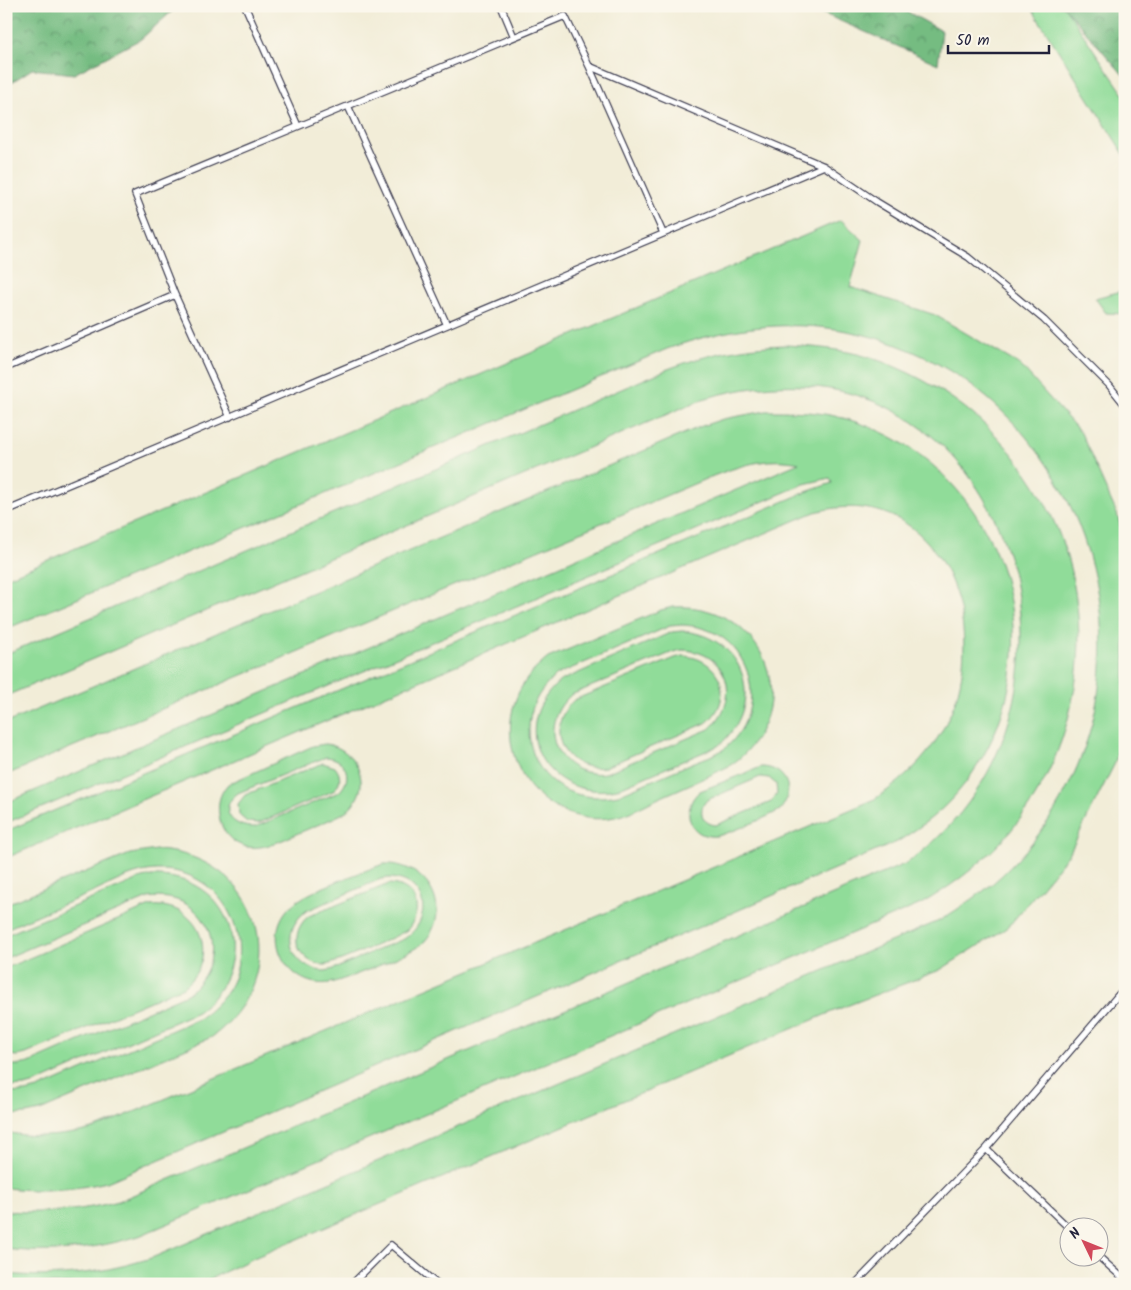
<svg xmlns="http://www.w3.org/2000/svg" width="1131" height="1290" font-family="Kalam,sans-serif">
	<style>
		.green { fill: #90dc99; stroke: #597f6a; fill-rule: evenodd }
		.forest { fill: url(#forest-crowns); stroke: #4b6f5e }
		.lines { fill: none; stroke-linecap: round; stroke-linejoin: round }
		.service-casing { stroke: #414053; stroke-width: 8 }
		.service { stroke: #fff; stroke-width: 5.5 }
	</style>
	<defs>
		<pattern id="forest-crowns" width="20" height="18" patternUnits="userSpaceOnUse" patternTransform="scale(1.25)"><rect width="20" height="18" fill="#74bc81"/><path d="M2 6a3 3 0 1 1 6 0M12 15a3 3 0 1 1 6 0" fill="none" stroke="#5f986b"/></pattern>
	</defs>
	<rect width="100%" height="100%" fill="#fbf7ec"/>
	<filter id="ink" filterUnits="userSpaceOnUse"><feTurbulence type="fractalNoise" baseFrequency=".02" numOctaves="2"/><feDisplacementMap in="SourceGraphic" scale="10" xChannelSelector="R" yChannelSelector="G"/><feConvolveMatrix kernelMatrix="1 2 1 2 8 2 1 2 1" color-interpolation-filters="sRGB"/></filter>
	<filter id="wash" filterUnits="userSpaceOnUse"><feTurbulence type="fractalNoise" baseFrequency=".0096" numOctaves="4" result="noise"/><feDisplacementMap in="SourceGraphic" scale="20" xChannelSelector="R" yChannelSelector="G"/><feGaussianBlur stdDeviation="1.12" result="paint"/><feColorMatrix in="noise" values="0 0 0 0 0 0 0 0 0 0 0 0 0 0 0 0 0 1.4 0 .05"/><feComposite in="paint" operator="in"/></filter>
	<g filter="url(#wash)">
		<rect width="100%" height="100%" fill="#f2edd8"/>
		<path class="green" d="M 1030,6 L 1064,6 L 1125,96 L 1125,156 Z
			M 841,220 L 863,240 L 850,287 L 935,315 L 1020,365 L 1081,433 L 1117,514 L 1125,542 L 1125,719 L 1115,763 L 1069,854 L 1008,927 L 940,970 L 841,1008 L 256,1257 L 199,1284 L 6,1284 L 6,1274 C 58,1279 105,1273 154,1257 L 939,921 C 961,907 983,893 1001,876 C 1049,832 1081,773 1095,711 C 1131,538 1020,364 847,331 C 785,319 725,328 667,349 L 6,629 L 6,578 Z
			M 1125,287 L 1125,314 L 1106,313 L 1095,298 L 1122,291 Z
			M 786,345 C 819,347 852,350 883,362 C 1022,414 1104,556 1072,702 C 1061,755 1036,805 999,844 C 976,868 950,887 921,904 L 139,1236 C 95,1249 52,1255 6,1249 L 6,1211 C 45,1214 81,1211 119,1201 L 907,863 C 1131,703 1005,308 703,399 L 6,696 L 6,654 L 668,369 C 707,354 745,346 786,345 Z
			M 766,411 C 788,411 809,411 830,415 C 875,424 919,448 950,482 C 1035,572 1035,713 948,803 C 933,818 916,830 897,842 L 107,1182 C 73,1190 41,1192 6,1188 L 6,1132 C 37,1139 67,1136 96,1128 L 873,800 C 911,776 940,745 955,702 C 987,607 931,481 815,512 L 6,858 L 6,831 L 806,492 L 832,483 L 830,478 L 804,484 L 6,823 L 6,803 L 799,463 C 766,456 739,466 708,478 L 6,775 L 6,723 L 702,426 L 723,419 Z
			M 673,607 C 751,602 800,682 751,746 C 746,753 737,761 729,766 C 706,778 681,788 657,799 C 644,805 629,814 615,817 C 597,821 577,818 560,810 C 519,791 500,741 516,699 C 522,682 534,669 548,658 L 661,610 ZM 682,625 C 707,626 730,637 742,660 C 759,690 751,727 724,749 C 715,755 702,759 692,763 C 668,774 643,784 618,795 C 603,798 588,798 573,793 C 536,781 519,737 535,702 C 540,691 548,683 556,675 L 670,626 Z
			M 682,631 C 746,636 767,705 718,746 L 617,789 C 547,802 504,729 560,681 L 672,632 ZM 682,650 C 728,651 743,699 709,729 L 606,773 C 558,779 534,727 571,695 L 673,652 Z
			M 682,656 C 721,657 736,699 706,723 L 605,767 C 563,773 543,728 574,700 L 675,658 Z
			M 325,744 C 347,746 366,769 360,791 C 357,801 351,807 344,813 C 330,820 315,826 301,832 C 279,841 254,857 232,840 C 226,835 222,828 220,820 C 217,807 218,795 228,784 L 313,746 ZM 326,757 C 346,758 354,778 339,792 L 255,827 C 231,828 217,808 238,793 Z
			M 323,763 L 335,767 C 342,776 341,783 333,791 L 259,823 L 247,822 L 239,815 L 238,804 L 245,795 Z
			M 761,767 C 786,767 796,791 780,810 C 770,816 726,835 716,836 C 688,839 680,807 700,791 ZM 760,777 L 769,778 L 776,784 L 777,794 L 771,802 L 716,825 C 702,824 697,810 707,800 Z
			M 156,850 C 261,855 296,974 212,1037 L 40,1111 L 26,1114 L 6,1115 L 6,1093 L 26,1092 L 38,1089 L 200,1018 C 215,1007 227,995 234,978 C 252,927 216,871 162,870 C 137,869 115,882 94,892 C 64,904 35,916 6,929 L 6,904 L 130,854 Z
			M 384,864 C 426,862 455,909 424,942 C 412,954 352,977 334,982 C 293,993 260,943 287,910 C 300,893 353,876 375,867 ZM 389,878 C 426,879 435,919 404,939 C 386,946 368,954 350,962 C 343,965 334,970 325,971 C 309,971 294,960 291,944 C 289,930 296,919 306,911 L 381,879 Z
			M 151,876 C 232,873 262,965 197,1012 L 36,1083 L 25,1086 L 6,1087 L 6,1065 L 19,1065 L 29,1063 L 187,994 C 235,958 208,889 148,898 L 6,958 L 6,935 L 139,879 Z
			M 389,884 C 416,885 425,910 407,930 C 396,937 336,964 325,965 C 312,965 300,956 297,943 C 296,931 301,922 309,916 Z
			M 150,906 C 199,901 222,957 183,987 L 26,1054 L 18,1056 L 6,1055 L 6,968 Z"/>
		<path class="forest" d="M 6,6 L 178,6 L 141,39 L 74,74 L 32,69 L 9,84 L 6,91 Z
			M 806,6 L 897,6 L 942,31 L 938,64 Z
			M 1063,6 L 1125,6 L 1125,77 Z"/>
	</g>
	<g filter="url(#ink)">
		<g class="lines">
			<g class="service-casing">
				<path id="service" d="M 245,6 L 298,126
					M 501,6 L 514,37
					M 589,66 L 663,233
					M 348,106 L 447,325
					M 175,295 L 230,417
					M 6,368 L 175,295 L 135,194 L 565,16 L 589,66 L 824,166 L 877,202 L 968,257 L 1044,320 L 1109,385 L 1125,405
					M 6,511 L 824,166
					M 986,1149 L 1069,1228
					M 1098,1256 L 1125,1280
					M 352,1284 L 391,1245 L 437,1284
					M 855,1284 L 986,1149 L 1125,987"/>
			</g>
			<use href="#service" class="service"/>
		</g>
	</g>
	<rect width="1131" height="1290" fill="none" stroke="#fbf7ec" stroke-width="25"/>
	<g transform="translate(1084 1242) rotate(313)"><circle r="24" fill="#fbf7ec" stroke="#a4a2a5"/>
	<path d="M0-4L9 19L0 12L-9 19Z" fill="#d1495b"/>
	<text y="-8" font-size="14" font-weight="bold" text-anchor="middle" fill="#22223b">N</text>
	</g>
	<path d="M948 45v8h101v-8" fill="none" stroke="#22223b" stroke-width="2.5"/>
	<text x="956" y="45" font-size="15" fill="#22223b" stroke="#fbf7ec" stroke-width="4" paint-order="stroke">50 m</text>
</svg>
